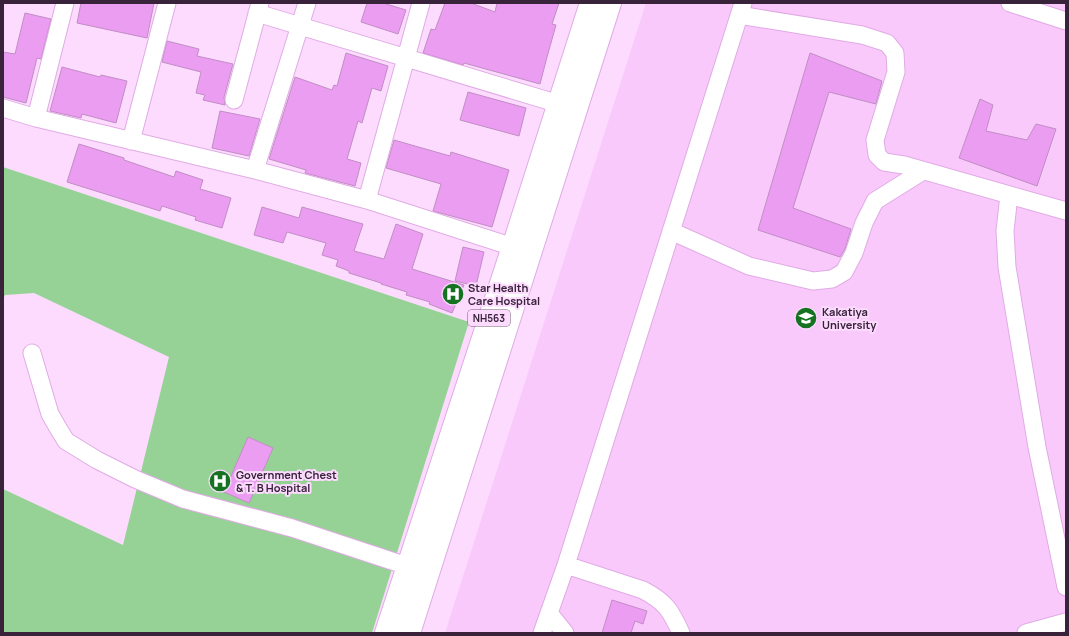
<svg xmlns="http://www.w3.org/2000/svg" width="1069" height="636" font-family="Manrope,sans-serif">
	<style>
		.built { fill: #f9c9fc }
		.green { fill: #96d296 }
		.building { fill: #eb9df1; stroke: #c18dc4 }
		.lines { fill: none; stroke-linecap: round; stroke-linejoin: round }
		.minor-casing { stroke: #e0abe4; stroke-width: 19 }
		.highway-casing { stroke: #e0abe4; stroke-width: 24 }
		.minor { stroke: #fff; stroke-width: 17 }
		.highway { stroke: #fff; stroke-width: 22 }
		.labels { text-anchor: middle; stroke-width: 4; stroke-linejoin: round; paint-order: stroke }
		.shield { fill: #fcdbfe; stroke: #735a75; stroke-width: 1 }
		.shield-label { font-size: 10px; font-weight: bold; fill: #38233a }
		.poi-label { font-size: 11px; font-weight: bold; fill: #38233a; stroke: #fcdbfe; text-anchor: start }
	</style>
	<rect width="100%" height="100%" fill="#fcdbfe"/>
	<path class="built" d="M 646,3 L 1066,3 L 1066,633 L 445,633 Z"/>
	<path class="green" d="M 3,167 L 469,322 L 372,633 L 3,633 L 3,489 L 123,545 L 169,357 L 34,293 L 5,295 L 3,299 Z"/>
	<path class="building" d="M 81,3 L 154,3 L 147,38 L 77,23 Z
		M 367,3 L 383,3 L 406,10 L 398,34 L 361,22 Z
		M 445,3 L 471,3 L 495,12 L 497,3 L 559,3 L 552,24 L 556,25 L 547,57 L 540,84 L 464,63 L 463,65 L 423,53 L 431,29 L 435,30 Z
		M 25,13 L 51,19 L 41,59 L 37,58 L 26,103 L 3,97 L 3,52 L 15,54 Z
		M 167,41 L 199,49 L 197,56 L 233,64 L 224,97 L 225,105 L 203,100 L 205,95 L 196,93 L 201,72 L 162,62 Z
		M 346,53 L 388,66 L 381,91 L 372,88 L 362,123 L 358,121 L 347,159 L 361,163 L 355,186 L 305,173 L 306,170 L 269,159 L 295,77 L 332,90 L 334,85 L 337,86 Z
		M 810,53 L 882,81 L 876,104 L 829,92 L 793,208 L 851,229 L 845,249 L 840,257 L 758,230 Z
		M 62,67 L 100,77 L 101,75 L 127,81 L 116,123 L 82,114 L 81,118 L 50,111 Z
		M 468,92 L 526,108 L 519,136 L 460,120 Z
		M 980,99 L 993,105 L 986,131 L 1027,140 L 1036,124 L 1056,129 L 1037,186 L 959,158 Z
		M 220,111 L 260,119 L 249,156 L 212,148 Z
		M 394,140 L 450,156 L 451,152 L 509,170 L 492,227 L 433,211 L 441,184 L 386,168 Z
		M 79,144 L 124,158 L 124,160 L 174,177 L 176,171 L 203,180 L 200,189 L 231,198 L 222,228 L 195,220 L 196,217 L 162,206 L 160,211 L 67,182 Z
		M 262,207 L 299,218 L 302,207 L 363,224 L 354,251 L 384,259 L 396,224 L 423,234 L 412,269 L 464,285 L 452,313 L 429,304 L 430,302 L 406,295 L 407,292 L 381,284 L 381,283 L 349,273 L 349,271 L 336,266 L 338,260 L 322,255 L 326,243 L 287,232 L 283,243 L 254,235 Z
		M 463,247 L 484,252 L 476,286 L 455,281 Z
		M 248,437 L 273,448 L 249,503 L 224,492 Z
		M 612,600 L 647,611 L 643,624 L 635,621 L 631,633 L 602,633 Z"/>
	<g class="lines">
		<g class="minor-casing">
			<path id="minor" d="M 1010,3 L 1066,21
				M 257,13 L 559,104
				M 739,15 L 862,35 L 887,43 L 895,53 L 896,72 L 875,140 L 877,155 L 884,162 L 904,165 L 1066,211
				M 234,100 L 260,3
				M 3,108 L 36,118 L 255,170 L 367,200 L 513,247
				M 36,118 L 65,3
				M 131,141 L 167,3
				M 255,170 L 307,3
				M 1009,195 L 1005,231 L 1007,267 L 1037,447 L 1066,587
				M 367,200 L 421,3
				M 671,231 L 749,266 L 813,281 L 832,279 L 844,272 L 854,253 L 864,223 L 875,201 L 923,171
				M 32,353 L 50,414 L 58,428 L 66,441 L 97,460 L 135,479 L 183,499 L 292,528 L 407,566
				M 566,565 L 643,590 C 666,602 671,611 681,633
				M 549,613 L 565,633
				M 542,633 L 566,565 L 743,3
				M 1026,633 L 1066,622"/>
		</g>
		<g class="highway-casing">
			<path id="highway" d="M 386,633 L 513,247 L 591,3
				M 409,633 L 610,3"/>
		</g>
		<use href="#minor" class="minor"/>
		<use href="#highway" class="highway"/>
	</g>
	<defs>
		<g id="hospital-disc" transform="scale(1.15)"><circle r="9.5" fill="#157221" stroke="#fcdbfe"/><path d="M-5-5h3v3.5h4V-5h3V5h-3V1.5h-4V5h-3Z" fill="#fff"/></g>
		<g id="university-disc" transform="scale(1.15)"><circle r="9.5" fill="#157221" stroke="#fcdbfe"/><path d="M0-5L7-2L0 1L-7-2ZM-4 1L0 2.5L4 1V4Q0 6-4 4Z" fill="#fff"/></g>
	</defs>
	<g fill-rule="evenodd">
		<use href="#hospital-disc" x="453" y="294"/>
		<use href="#university-disc" x="806" y="318"/>
		<use href="#hospital-disc" x="220" y="481"/>
	</g>
	<g class="labels">
		<rect class="shield" x="468" y="310" width="42" height="16" rx="3"/>
		<g class="shield-label">
			<text x="489" y="322">NH563</text>
		</g>
		<g class="poi-label">
			<text x="468" y="292">Star Health<tspan x="468" dy="13">Care Hospital</tspan></text>
			<text x="822" y="316">Kakatiya<tspan x="822" dy="13">University</tspan></text>
			<text x="236" y="479">Government Chest<tspan x="236" dy="13">&amp; T. B Hospital</tspan></text>
		</g>
	</g>
	<rect width="1069" height="636" fill="none" stroke="#38233a" stroke-width="8"/>
</svg>
